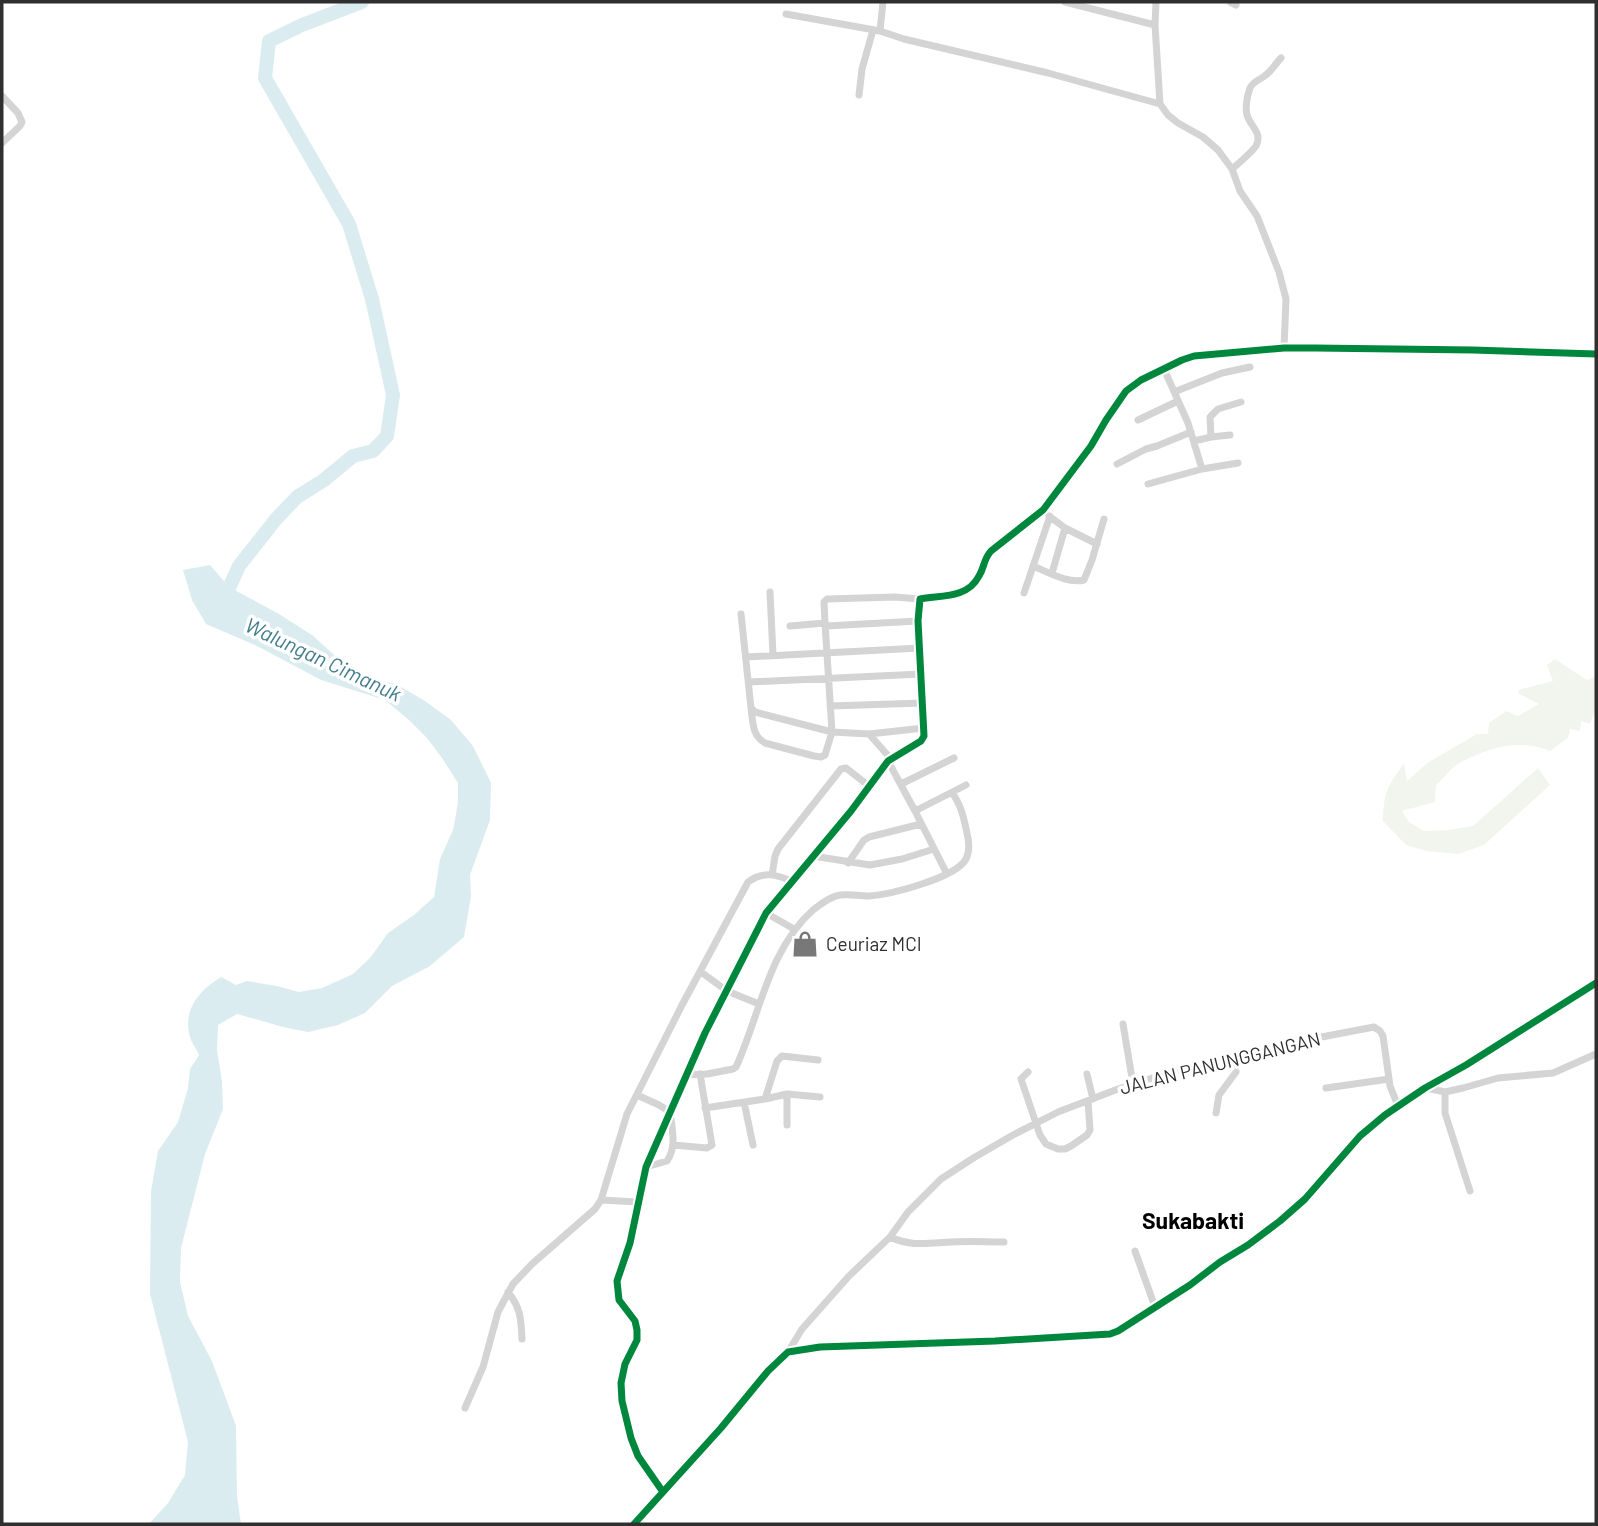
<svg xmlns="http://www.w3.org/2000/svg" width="1598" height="1526" font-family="Barlow,sans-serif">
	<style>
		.green { fill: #f2f5ed }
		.water { fill: #dbecf0 }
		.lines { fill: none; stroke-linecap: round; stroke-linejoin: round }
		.river { stroke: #dbecf0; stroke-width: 14 }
		.street { stroke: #d4d4d4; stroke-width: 7 }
		.cycleway-casing { stroke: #fff; stroke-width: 11 }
		.cycleway { stroke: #00873e; stroke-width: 7 }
		.labels { text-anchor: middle; stroke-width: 7; stroke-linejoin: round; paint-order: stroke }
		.poi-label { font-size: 19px; fill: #2f2f2f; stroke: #fff; text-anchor: start }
		.street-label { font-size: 19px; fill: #2f2f2f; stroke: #fff }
		.water-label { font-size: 21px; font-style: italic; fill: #427d8d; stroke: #fff }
		.quarter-label { font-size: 23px; font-weight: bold; fill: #000; stroke: #fff }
	</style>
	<rect width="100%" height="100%" fill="#fff"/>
	<path class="green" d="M 1555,659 L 1587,680 L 1596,676 L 1596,708 L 1590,724 L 1581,721 L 1580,731 L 1570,729 L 1568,738 L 1550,751 C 1523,740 1496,745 1470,758 C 1465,760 1460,762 1456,765 C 1449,771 1443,779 1436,785 L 1435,802 L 1402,811 L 1409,822 L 1424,831 L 1449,830 L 1473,826 L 1538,768 L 1550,785 L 1484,845 L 1458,854 L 1427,851 L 1406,845 L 1383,821 C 1384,790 1387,788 1404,763 L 1407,781 L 1427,763 L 1477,734 L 1488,734 L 1489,723 L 1506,711 L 1518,716 L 1539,704 L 1519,694 L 1518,690 L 1553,681 L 1547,665 Z"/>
	<path class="water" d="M 210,565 L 229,587 L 279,614 L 312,635 L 342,662 L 366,678 L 396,684 L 425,701 L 451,720 L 473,746 L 491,783 L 490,820 L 470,875 L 471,896 L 464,937 L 430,966 L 392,986 L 365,1013 L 338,1025 L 308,1032 L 283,1027 L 237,1014 L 218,1025 L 217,1050 L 222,1081 L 223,1109 L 205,1154 L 181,1248 L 180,1282 L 188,1316 L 212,1361 L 236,1426 L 237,1496 L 241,1524 L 149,1524 L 168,1503 L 185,1475 L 188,1442 L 150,1294 L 151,1191 L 158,1151 L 178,1122 L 188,1088 L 190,1069 L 199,1055 C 197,1050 193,1045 191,1040 C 181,1012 198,991 221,977 L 236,985 L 247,981 L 277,986 L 299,992 L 322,988 L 353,974 L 370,958 L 388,933 L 414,915 L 434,897 L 440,859 L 453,830 L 458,803 L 458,783 L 442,758 L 427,738 L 409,720 L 385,700 L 321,680 L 257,646 L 206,624 L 192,600 L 183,570 Z"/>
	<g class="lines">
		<path class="river" d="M 226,602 L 224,599 L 239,566 L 276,519 L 297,497 L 324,480 L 353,456 L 373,451 L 387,436 L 393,395 L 372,299 L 349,224 L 265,78 L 269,41 L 302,25 L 362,2"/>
		<path class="street" d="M 1065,2 L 1155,25
			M 1156,2 L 1155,25 L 1160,104 L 1168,115 L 1178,123 L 1203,137 L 1218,150 L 1232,169 L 1240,191 L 1257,216 L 1279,272 L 1286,299 L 1284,348
			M 1230,2 L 1236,5
			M 786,14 L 880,31 L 904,39 L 1048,73 L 1160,104
			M 880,31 L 883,2
			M 859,95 L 862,69 L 873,30
			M 2,96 L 18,113 L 22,122 L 20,126 L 2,143
			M 1232,169 C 1239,163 1251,153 1256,146 C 1263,133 1250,126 1247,115 C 1245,108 1247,96 1250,88 C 1254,80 1261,80 1267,74 C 1272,70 1276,63 1281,58
			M 1164,369 L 1188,423 L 1202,469
			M 1174,392 L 1222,373 L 1250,367
			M 1138,420 L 1178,401
			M 1211,437 L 1230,435
			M 1194,441 L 1211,437 L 1210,417 L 1218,409 L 1241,402
			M 1117,464 L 1146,449 L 1157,446 L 1191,432
			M 1148,484 L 1202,469 L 1238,463
			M 1049,516 L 1065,528 L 1097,544
			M 1033,566 C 1048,572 1068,584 1084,580 L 1092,560 L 1104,519
			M 1052,573 L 1065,528
			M 770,592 L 773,655
			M 1024,593 L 1050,516
			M 920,599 L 895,597 L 827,599 L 824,602 L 825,623 L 832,732 L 869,734 L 924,728
			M 741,614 L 751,708 L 755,712 L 832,732 L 825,755 L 821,757 L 814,756 L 765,743 C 752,736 753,722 751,708
			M 790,626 L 825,623
			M 826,626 L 918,621
			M 746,657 L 920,648
			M 749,682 L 921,674
			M 830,706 L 923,703
			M 869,734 L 891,759
			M 888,761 L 915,811 L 966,785
			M 901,784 L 954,758
			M 915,811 L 947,874
			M 813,856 L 870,865 L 902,859 L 934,849
			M 848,863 L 864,840 L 869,837 L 921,824
			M 772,875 L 775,856 L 778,849 L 841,769 L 846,768 L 869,786
			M 766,913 L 794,929
			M 701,972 L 727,991 L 759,1004
			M 1123,1024 L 1133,1084
			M 1028,1072 L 1021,1079 L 1040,1135 L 1046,1144 L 1058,1149 L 1065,1149 L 1071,1146 L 1087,1135 L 1090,1130 L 1088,1101
			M 1087,1074 L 1093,1099
			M 686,1075 L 707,1074 L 733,1069 L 736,1067 C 760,1015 768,950 813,910 C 820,905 828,898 836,896 C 846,893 857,896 868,896 C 889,895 956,878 966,859 C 970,851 969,841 967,833 C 964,819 961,804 952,793
			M 1326,1088 L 1389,1079
			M 1426,1088 L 1445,1092 L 1463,1088 L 1498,1078 L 1553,1073 L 1596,1054
			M 1445,1092 L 1445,1113 L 1470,1191
			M 637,1095 L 659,1105 L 670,1112 C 672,1128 677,1147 667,1161 L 646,1167
			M 765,1099 L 787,1094 L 820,1097
			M 744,1102 L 753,1145
			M 705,1108 L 765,1099 L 777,1061 L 782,1056 L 818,1060
			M 1216,1113 L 1219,1095 L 1236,1072 L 1235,1058
			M 787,1125 L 787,1094
			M 673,1145 L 707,1148 L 712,1145 L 700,1074
			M 601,1200 L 638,1202
			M 890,1237 C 911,1247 929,1243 952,1242 C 969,1241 986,1242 1004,1242
			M 1135,1251 L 1155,1307
			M 508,1292 C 521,1308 521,1319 522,1339
			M 788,1352 L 802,1329 L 849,1276 L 890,1237 L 908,1212 L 941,1179 L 975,1157 L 1013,1135 L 1058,1112 L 1118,1089 L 1168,1073 L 1235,1058 L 1306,1040 L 1374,1027 L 1380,1031 L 1383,1036 L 1390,1086 L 1398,1106
			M 465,1408 L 483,1367 L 498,1312 L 513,1284 L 532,1264 L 595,1209 L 601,1200 L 627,1114 L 682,1005 L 748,882 C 763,871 777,874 793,882
			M 663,1492 L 638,1456 L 631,1438 L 622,1401 L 621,1383 L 625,1364 L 637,1340 L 637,1330 L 635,1321 L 619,1300 L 617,1281 L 630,1243 L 646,1167 L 705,1033 L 766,913 L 851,811 L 888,761 L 921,741 L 924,736 L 918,621 L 920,599 C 941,595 967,599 979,576 C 985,566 983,560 991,551 L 1043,510 L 1091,446 L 1106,420 L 1126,391 L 1141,380 L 1182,360 L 1194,356 L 1284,348 L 1315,348 L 1473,350 L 1596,354
			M 634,1524 L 721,1428 L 768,1371 L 788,1352 L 820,1347 L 995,1341 L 1110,1334 L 1118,1331 L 1190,1285 L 1220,1262 L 1248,1245 L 1280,1221 L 1305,1199 L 1360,1136 L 1385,1115 L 1425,1088 L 1466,1065 L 1596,983"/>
		<g class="cycleway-casing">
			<path id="cycleway" d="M 663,1492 L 638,1456 L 631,1438 L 622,1401 L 621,1383 L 625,1364 L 637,1340 L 637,1330 L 635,1321 L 619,1300 L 617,1281 L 630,1243 L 646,1167 L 705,1033 L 766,913 L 851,811 L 888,761 L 921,741 L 924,736 L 918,621 L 920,599 C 941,595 967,599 979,576 C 985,566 983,560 991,551 L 1043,510 L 1091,446 L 1106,420 L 1126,391 L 1141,380 L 1182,360 L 1194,356 L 1284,348 L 1315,348 L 1473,350 L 1596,354
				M 634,1524 L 721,1428 L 768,1371 L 788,1352 L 820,1347 L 995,1341 L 1110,1334 L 1118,1331 L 1190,1285 L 1220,1262 L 1248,1245 L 1280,1221 L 1305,1199 L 1360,1136 L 1385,1115 L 1425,1088 L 1466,1065 L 1596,983"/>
		</g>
		<use href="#cycleway" class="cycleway"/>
	</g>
	<defs>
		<g id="shop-bare" transform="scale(2.1)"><path d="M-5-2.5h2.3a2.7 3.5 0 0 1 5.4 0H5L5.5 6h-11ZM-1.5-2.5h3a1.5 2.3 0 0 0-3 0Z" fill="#787878" stroke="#fff" stroke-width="2.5" paint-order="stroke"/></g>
	</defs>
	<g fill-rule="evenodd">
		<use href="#shop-bare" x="805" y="944"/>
	</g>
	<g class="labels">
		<g class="poi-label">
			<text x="826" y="951">Ceuriaz MCI</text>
		</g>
		<g class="street-label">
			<text transform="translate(1220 1063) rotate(-14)" y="7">JALAN PANUNGGANGAN</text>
		</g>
		<g class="water-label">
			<text transform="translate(323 660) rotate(25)" y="7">Walungan Cimanuk</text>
		</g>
		<g class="quarter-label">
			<text x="1193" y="1229">Sukabakti</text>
		</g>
	</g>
	<rect width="1598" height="1526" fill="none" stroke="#2f2f2f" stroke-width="7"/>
</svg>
